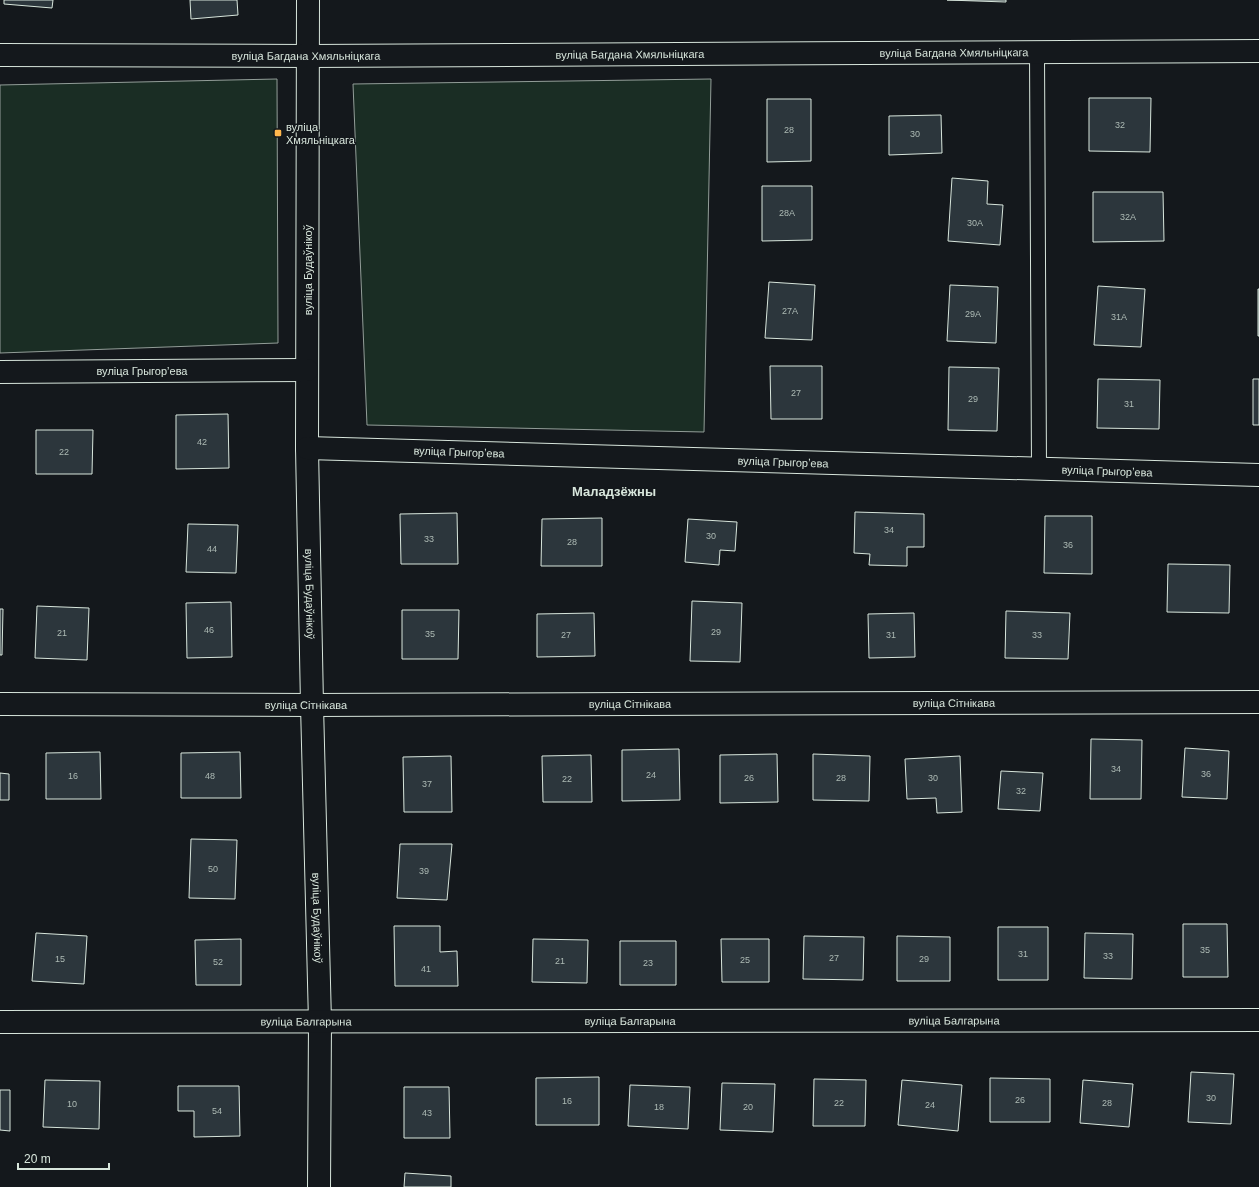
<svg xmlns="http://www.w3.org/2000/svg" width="1259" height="1187" font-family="Arial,sans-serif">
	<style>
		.green { fill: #1a2d24; stroke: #939e99 }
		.building { fill: #2c363c; stroke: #d8e6dc }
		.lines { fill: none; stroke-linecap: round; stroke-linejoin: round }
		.lane-casing { stroke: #d8e6dc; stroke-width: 16 }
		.street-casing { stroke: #d8e6dc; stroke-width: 24 }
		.lane { stroke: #14181c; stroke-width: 14 }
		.street { stroke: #14181c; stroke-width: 22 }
		.poi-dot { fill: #ffb74d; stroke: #14181c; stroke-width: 1.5 }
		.labels { text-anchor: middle; stroke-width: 3; stroke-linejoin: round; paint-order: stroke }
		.number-label { font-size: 9px; fill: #adbab4 }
		.street-label { font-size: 11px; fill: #d8e6dc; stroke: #14181c }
		.poi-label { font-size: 11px; fill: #d8e6dc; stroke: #14181c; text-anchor: start }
		.quarter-label { font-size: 13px; font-weight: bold; fill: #d8e6dc; stroke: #14181c }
	</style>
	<rect width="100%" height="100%" fill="#14181c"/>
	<path class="green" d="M 277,79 L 278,343 L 0,353 L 0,85 Z
		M 711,79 L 704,432 L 367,425 L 353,84 Z"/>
	<path class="building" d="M 4,0 L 53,0 L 52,8 L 4,4 Z
		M 190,0 L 237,0 L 238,15 L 191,19 Z
		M 947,0 L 1006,0 L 1006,2 Z
		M 1089,98 L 1151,98 L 1150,152 L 1089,151 Z
		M 767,99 L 811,99 L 811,161 L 767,162 Z
		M 941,115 L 942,153 L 889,155 L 889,116 Z
		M 952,178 L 988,181 L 987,204 L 1003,205 L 1000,245 L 948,241 Z
		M 762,186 L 812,186 L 812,240 L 762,241 Z
		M 1093,192 L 1163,192 L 1164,241 L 1093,242 Z
		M 769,282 L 815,285 L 812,340 L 765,338 Z
		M 950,285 L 998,287 L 996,343 L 947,341 Z
		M 1098,286 L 1145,289 L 1141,347 L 1094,345 Z
		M 1258,289 L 1259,289 L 1259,336 L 1258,336 Z
		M 770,366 L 822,366 L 822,419 L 771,419 Z
		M 949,367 L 999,368 L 997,431 L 948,430 Z
		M 1098,379 L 1160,380 L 1159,429 L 1097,428 Z
		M 1253,379 L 1259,379 L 1259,425 L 1253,425 Z
		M 228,414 L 229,468 L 176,469 L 176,415 Z
		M 36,430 L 93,430 L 92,474 L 36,474 Z
		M 855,512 L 924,514 L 924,547 L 907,547 L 907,566 L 869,565 L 870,554 L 854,553 Z
		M 457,513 L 458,564 L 401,564 L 400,514 Z
		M 1045,516 L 1092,516 L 1092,574 L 1044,573 Z
		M 602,518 L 602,566 L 541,566 L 542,519 Z
		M 688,519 L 737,522 L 735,551 L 720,550 L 719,565 L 685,562 Z
		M 188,524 L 238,525 L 236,573 L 186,572 Z
		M 1168,564 L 1230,565 L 1229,613 L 1167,612 Z
		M 692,601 L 742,603 L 740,662 L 690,661 Z
		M 231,602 L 232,657 L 187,658 L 186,603 Z
		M 37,606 L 89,608 L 87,660 L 35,658 Z
		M 0,609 L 3,609 L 2,655 L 0,655 Z
		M 402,610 L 459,610 L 458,659 L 402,659 Z
		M 1006,611 L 1070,613 L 1068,659 L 1005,658 Z
		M 594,613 L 595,656 L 537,657 L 537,614 Z
		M 914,613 L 915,657 L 869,658 L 868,614 Z
		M 1091,739 L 1142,740 L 1141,799 L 1090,799 Z
		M 1185,748 L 1229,751 L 1227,799 L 1182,797 Z
		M 679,749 L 680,800 L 622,801 L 622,750 Z
		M 100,752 L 101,799 L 46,799 L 46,753 Z
		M 240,752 L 241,798 L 181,798 L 181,753 Z
		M 777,754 L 778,802 L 720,803 L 720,755 Z
		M 813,754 L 870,756 L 869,801 L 813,800 Z
		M 591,755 L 592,802 L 543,802 L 542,756 Z
		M 451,756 L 452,812 L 404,812 L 403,757 Z
		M 960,756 L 962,812 L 937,813 L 936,798 L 907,799 L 905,759 Z
		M 1001,771 L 1043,773 L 1040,811 L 998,809 Z
		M 0,773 L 9,774 L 9,800 L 0,800 Z
		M 191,839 L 237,840 L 235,899 L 189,898 Z
		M 400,844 L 452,844 L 447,900 L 397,898 Z
		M 1183,924 L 1227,924 L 1228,977 L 1183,977 Z
		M 394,926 L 440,926 L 440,952 L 457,951 L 458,986 L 395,986 Z
		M 998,927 L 1048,927 L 1048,980 L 998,980 Z
		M 36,933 L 87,936 L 84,984 L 32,981 Z
		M 1085,933 L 1133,934 L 1132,979 L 1084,978 Z
		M 804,936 L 864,937 L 863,980 L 803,979 Z
		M 897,936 L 950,937 L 950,981 L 897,981 Z
		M 241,939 L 241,985 L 196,985 L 195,940 Z
		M 533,939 L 588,940 L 587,983 L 532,982 Z
		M 721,939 L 769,939 L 769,982 L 722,982 Z
		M 620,941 L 676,941 L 676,985 L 620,985 Z
		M 1191,1072 L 1234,1074 L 1231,1124 L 1188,1122 Z
		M 599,1077 L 599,1125 L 536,1125 L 536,1078 Z
		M 990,1078 L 1050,1079 L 1050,1122 L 990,1122 Z
		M 814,1079 L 866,1080 L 865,1126 L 813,1126 Z
		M 45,1080 L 100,1081 L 99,1129 L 43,1127 Z
		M 902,1080 L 962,1085 L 958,1131 L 898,1125 Z
		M 1083,1080 L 1133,1084 L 1129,1127 L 1080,1123 Z
		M 722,1083 L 775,1084 L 773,1132 L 720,1130 Z
		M 630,1085 L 690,1087 L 688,1129 L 628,1126 Z
		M 178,1086 L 239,1086 L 240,1136 L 194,1137 L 194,1111 L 178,1111 Z
		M 404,1087 L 449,1087 L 450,1138 L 404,1138 Z
		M 0,1090 L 10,1090 L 10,1131 L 0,1130 Z
		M 405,1173 L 451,1176 L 451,1187 L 404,1187 Z"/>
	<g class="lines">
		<g class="lane-casing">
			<path id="lane" d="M 1037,53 L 1039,469"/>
		</g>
		<g class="street-casing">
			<g id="street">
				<path id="s1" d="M 308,0 L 307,448 L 312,705 L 320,1022 L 319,1187"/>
				<path id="s2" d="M 0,55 L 308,56 L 1259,51"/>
				<path d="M 0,372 L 307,370"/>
				<path d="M 307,448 L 1259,475"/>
				<path id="s3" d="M 0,704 L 312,705 L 1259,702"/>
				<path id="s4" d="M 0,1022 L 1259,1020"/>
			</g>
		</g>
		<use href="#lane" class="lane"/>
		<use href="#street" class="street"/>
	</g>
	<rect class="poi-dot" x="274" y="129" width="8" height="8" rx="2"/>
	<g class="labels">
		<g class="number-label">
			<text x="1120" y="128">32</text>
			<text x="789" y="133">28</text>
			<text x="915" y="137">30</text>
			<text x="787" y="216">28А</text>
			<text x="1128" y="220">32А</text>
			<text x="975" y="226">30А</text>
			<text x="790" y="314">27А</text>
			<text x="973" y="317">29А</text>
			<text x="1119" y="320">31А</text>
			<text x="796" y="396">27</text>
			<text x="973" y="402">29</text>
			<text x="1129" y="407">31</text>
			<text x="202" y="445">42</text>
			<text x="64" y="455">22</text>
			<text x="889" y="533">34</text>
			<text x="711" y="539">30</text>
			<text x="429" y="542">33</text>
			<text x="572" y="545">28</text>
			<text x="1068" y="548">36</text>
			<text x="212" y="552">44</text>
			<text x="209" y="633">46</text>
			<text x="716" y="635">29</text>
			<text x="62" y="636">21</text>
			<text x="430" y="637">35</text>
			<text x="566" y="638">27</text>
			<text x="891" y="638">31</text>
			<text x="1037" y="638">33</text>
			<text x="1116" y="772">34</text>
			<text x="1206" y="777">36</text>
			<text x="651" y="778">24</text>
			<text x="73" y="779">16</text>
			<text x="210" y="779">48</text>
			<text x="749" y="781">26</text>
			<text x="841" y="781">28</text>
			<text x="933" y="781">30</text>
			<text x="567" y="782">22</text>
			<text x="427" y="787">37</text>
			<text x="1021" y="794">32</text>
			<text x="213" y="872">50</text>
			<text x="424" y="874">39</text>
			<text x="1205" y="953">35</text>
			<text x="1023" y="957">31</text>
			<text x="1108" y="959">33</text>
			<text x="834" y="961">27</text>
			<text x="60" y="962">15</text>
			<text x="924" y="962">29</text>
			<text x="745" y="963">25</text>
			<text x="560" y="964">21</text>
			<text x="218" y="965">52</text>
			<text x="648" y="966">23</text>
			<text x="426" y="972">41</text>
			<text x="1211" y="1101">30</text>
			<text x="1020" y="1103">26</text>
			<text x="567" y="1104">16</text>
			<text x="839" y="1106">22</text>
			<text x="1107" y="1106">28</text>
			<text x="72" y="1107">10</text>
			<text x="930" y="1108">24</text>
			<text x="659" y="1110">18</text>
			<text x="748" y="1110">20</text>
			<text x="217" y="1114">54</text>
			<text x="427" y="1116">43</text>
		</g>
		<g class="street-label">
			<text dy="4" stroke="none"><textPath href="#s2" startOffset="954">вуліца Багдана Хмяльніцкага</textPath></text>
			<text dy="4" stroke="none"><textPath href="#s2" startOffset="630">вуліца Багдана Хмяльніцкага</textPath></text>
			<text dy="4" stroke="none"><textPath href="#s2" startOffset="306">вуліца Багдана Хмяльніцкага</textPath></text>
			<text transform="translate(308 270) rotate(-90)" y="4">вуліца Будаўнікоў</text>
			<text x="142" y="375">вуліца Грыгорʼева</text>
			<text transform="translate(459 452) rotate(2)" y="4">вуліца Грыгорʼева</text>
			<text transform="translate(783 462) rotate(2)" y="4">вуліца Грыгорʼева</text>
			<text transform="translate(1107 471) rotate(2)" y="4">вуліца Грыгорʼева</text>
			<text dy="4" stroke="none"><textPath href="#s1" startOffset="594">вуліца Будаўнікоў</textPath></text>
			<text dy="4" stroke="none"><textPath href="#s3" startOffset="954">вуліца Сітнікава</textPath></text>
			<text dy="4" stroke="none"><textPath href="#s3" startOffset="630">вуліца Сітнікава</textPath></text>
			<text dy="4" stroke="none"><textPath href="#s3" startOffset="306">вуліца Сітнікава</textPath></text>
			<text dy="4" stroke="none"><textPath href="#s1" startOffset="918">вуліца Будаўнікоў</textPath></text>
			<text dy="4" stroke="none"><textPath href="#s4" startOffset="954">вуліца Балгарына</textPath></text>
			<text dy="4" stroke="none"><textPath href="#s4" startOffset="630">вуліца Балгарына</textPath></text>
			<text dy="4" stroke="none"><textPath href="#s4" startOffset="306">вуліца Балгарына</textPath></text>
		</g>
		<g class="poi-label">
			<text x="286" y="131">вуліца<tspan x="286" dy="13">Хмяльніцкага</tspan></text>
		</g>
		<g class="quarter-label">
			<text x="614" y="496">Маладзёжны</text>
		</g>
	</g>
	<path d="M18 1163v6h91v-6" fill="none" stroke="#d8e6dc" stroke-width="2"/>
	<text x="24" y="1163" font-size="12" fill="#d8e6dc" stroke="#14181c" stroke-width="3" paint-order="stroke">20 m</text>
</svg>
